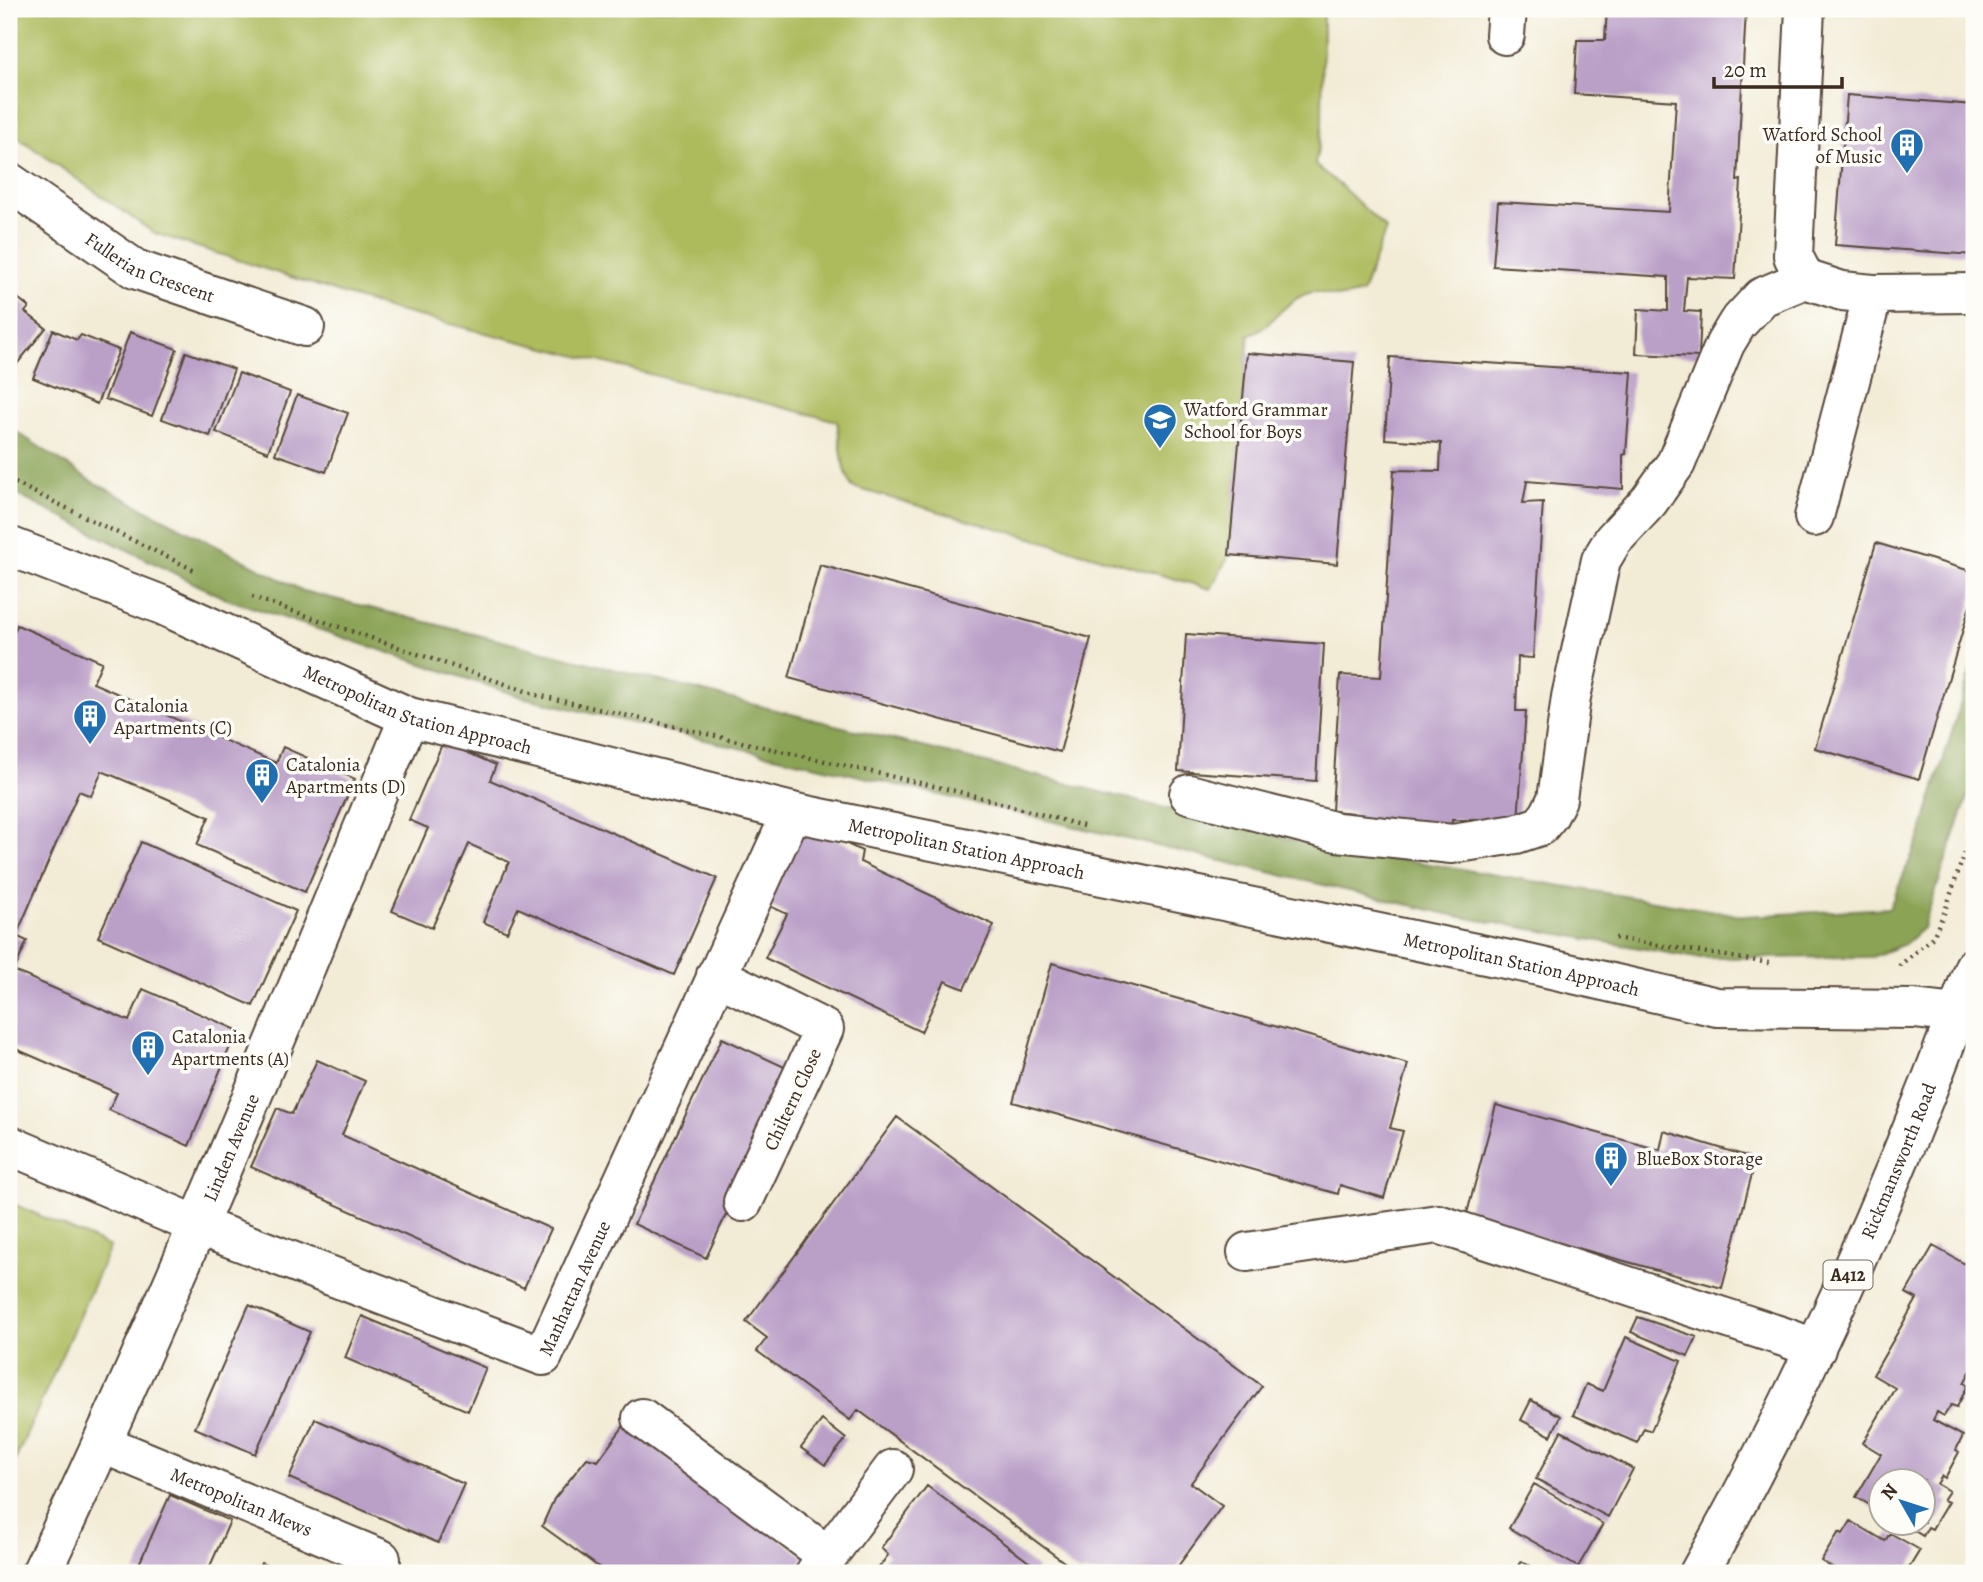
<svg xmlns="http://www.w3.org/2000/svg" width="1983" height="1582" font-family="Alegreya,serif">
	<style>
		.green { fill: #adbb5d; stroke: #74723e; stroke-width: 2 }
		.forest { fill: #8aa354; stroke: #626639; stroke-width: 2 }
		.building { fill: #ba9fc7 }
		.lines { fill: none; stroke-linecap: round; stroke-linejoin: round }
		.minor-casing { stroke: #564739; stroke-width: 42 }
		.major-casing { stroke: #564739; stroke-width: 42 }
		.path { stroke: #564739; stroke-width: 4.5; stroke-dasharray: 2 5; stroke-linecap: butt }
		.minor { stroke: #fff; stroke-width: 38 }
		.major { stroke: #fff; stroke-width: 38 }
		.labels { text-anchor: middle; stroke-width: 7; stroke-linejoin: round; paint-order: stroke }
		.shield { fill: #fdfcf7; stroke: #75695f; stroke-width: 2 }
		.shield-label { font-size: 18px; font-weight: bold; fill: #3b2a1e }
		.poi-label { font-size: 19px; fill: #3b2a1e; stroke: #fdfcf7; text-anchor: start }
		.street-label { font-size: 19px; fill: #3b2a1e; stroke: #fdfcf7 }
	</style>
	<rect width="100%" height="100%" fill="#fdfcf7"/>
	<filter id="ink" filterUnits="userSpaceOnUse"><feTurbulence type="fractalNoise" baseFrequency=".0143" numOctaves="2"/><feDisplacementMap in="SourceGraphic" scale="14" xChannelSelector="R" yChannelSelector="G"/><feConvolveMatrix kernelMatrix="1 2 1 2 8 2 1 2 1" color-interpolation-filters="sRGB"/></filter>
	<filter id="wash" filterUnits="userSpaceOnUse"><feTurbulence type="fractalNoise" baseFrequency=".00686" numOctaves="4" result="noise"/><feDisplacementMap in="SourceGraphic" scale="28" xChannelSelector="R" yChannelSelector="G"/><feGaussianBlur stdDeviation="1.57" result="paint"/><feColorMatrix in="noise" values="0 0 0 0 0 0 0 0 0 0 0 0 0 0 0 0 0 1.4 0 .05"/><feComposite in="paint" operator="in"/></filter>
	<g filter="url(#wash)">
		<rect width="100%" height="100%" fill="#f2ebd5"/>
		<path class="green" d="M 9,9 L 1323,9 L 1322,127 L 1315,165 L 1341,186 L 1386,229 L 1362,293 C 1355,295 1347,297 1340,297 C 1331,296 1321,291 1313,292 C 1284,298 1273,328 1249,334 L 1229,555 L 1211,589 L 852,487 L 844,469 L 837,421 L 390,309 L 154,233 L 9,131 Z
			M 9,1202 L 110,1247 L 9,1474 Z"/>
		<path class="forest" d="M 9,427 L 93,482 L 303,591 L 1308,844 L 1745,916 L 1889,908 L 1920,837 L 1974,659 L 1974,784 L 1972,784 L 1923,928 L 1905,944 L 1872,957 L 1697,958 L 1456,916 L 522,697 L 224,598 L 9,491 Z"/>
		<g id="blocks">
			<path class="building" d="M 1607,9 L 1746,9 L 1737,181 L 1741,180 L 1735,279 L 1687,277 L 1684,311 L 1701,312 L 1699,357 L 1636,354 L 1638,309 L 1668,311 L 1668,277 L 1493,266 L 1498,202 L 1669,212 L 1676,101 L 1574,94 L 1577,40 L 1605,40 Z
				M 1847,95 L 1974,105 L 1974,255 L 1835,245 Z
				M 9,291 L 29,307 L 25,312 L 46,328 L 13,369 L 9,365 Z
				M 53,330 L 77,340 L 81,335 L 119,350 L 97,404 L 33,378 Z
				M 130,332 L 177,349 L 152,416 L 105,399 Z
				M 186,352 L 234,369 L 210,436 L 162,419 Z
				M 1247,353 L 1354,362 L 1337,564 L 1229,555 Z
				M 1390,357 L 1632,372 L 1626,454 L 1623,455 L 1623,489 L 1527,481 L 1523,503 L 1543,502 L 1533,658 L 1518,657 L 1516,711 L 1526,711 L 1518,820 L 1452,820 L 1451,828 L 1353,830 L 1353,813 L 1332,811 L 1340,675 L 1381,677 L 1394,470 L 1440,471 L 1441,443 L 1385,439 Z
				M 239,373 L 290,392 L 268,452 L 216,432 Z
				M 297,395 L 348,413 L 326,472 L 275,454 Z
				M 1876,543 L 1974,572 L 1974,592 L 1919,779 L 1815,748 Z
				M 820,565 L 1091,638 L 1060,752 L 789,678 Z
				M 17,625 L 102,662 L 93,683 L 276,763 L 283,747 L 355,779 L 305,892 L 197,845 L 209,817 L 152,792 L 102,771 L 91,796 L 79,791 L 16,936 L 27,941 L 14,971 L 129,1021 L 143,989 L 237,1030 L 189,1146 L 109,1110 L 117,1093 L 9,1046 L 9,644 Z
				M 1186,634 L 1324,644 L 1316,781 L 1178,771 Z
				M 443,742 L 496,765 L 490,780 L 717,878 L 674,975 L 518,908 L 507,932 L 483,922 L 509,862 L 469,844 L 432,928 L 392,911 L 428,828 L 409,820 Z
				M 798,821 L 862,851 L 860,862 L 994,925 L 964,989 L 945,981 L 921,1032 L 765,958 L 787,914 L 759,901 Z
				M 141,842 L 296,911 L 253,1006 L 98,937 Z
				M 1052,963 L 1408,1064 L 1390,1128 L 1403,1131 L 1384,1198 L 1340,1185 L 1338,1194 L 1013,1102 Z
				M 722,1038 L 793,1071 L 706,1258 L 634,1224 Z
				M 317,1060 L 365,1081 L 342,1135 L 551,1229 L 524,1288 L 251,1167 L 277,1108 L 292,1114 Z
				M 1496,1105 L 1660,1150 L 1664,1131 L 1756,1159 L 1722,1288 L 1466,1217 Z
				M 897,1117 L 1262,1386 L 1191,1483 L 1222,1506 L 1173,1573 L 1079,1573 L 858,1410 L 850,1420 L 757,1351 L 767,1338 L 746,1322 Z
				M 1933,1246 L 1974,1269 L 1974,1365 L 1964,1383 L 1968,1385 L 1957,1407 L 1951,1405 L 1944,1416 L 1937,1412 L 1933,1420 L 1963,1436 L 1956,1450 L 1959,1452 L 1945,1478 L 1942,1476 L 1937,1484 L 1949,1491 L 1943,1500 L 1948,1502 L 1932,1529 L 1928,1527 L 1923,1536 L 1900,1522 L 1924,1522 L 1924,1480 L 1882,1480 L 1882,1512 L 1856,1497 L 1881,1454 L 1863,1443 L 1895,1388 L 1873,1375 L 1917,1299 L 1906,1293 Z
				M 249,1305 L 310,1332 L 255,1454 L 195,1428 Z
				M 362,1316 L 486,1368 L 468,1411 L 345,1358 Z
				M 1638,1317 L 1697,1337 L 1688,1356 L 1631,1332 Z
				M 1626,1337 L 1681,1361 L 1651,1431 L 1644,1428 L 1637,1443 L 1573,1415 L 1586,1384 L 1603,1391 Z
				M 1531,1400 L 1561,1416 L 1551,1436 L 1521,1420 Z
				M 315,1419 L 464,1484 L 438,1543 L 289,1478 Z
				M 822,1420 L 846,1439 L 825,1465 L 801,1448 Z
				M 626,1423 L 804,1557 L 791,1573 L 607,1573 L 542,1526 L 554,1499 L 587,1458 L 598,1461 Z
				M 1561,1431 L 1633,1469 L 1608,1517 L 1536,1479 Z
				M 1534,1484 L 1603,1524 L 1578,1567 L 1509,1528 Z
				M 927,1486 L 1037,1568 L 1034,1573 L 875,1573 L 888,1555 L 881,1548 Z
				M 170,1495 L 230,1521 L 207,1573 L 135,1573 Z
				M 1851,1521 L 1885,1541 L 1890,1533 L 1920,1550 L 1906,1573 L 1841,1573 L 1821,1561 L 1839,1532 L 1843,1534 Z
				M 1521,1561 L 1542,1573 L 1514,1573 Z
				M 261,1563 L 284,1573 L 257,1573 Z"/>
		</g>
	</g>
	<g filter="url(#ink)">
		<use href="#blocks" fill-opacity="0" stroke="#564739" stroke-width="2"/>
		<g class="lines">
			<g class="minor-casing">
				<g id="minor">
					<path d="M 1805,9 L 1793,256 L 1805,279 L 1842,291 L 1873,294"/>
					<path d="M 1505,35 L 1507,9"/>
					<path id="s1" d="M 9,182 L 135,269 L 305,327"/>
					<path d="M 1814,517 L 1873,294 L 1974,293"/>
					<path id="s2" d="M 9,546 L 162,605 L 409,717 L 792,812 L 1529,964 L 1717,1007 L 1914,1009 L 1957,1014 L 1974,1012"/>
					<path d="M 1189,794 L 1337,832 L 1452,844 L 1516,834 L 1540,826 L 1549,815 L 1557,799 L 1571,697 L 1601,560 L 1613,540 L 1649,501 L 1676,463 L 1725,344 L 1737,324 L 1762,297 L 1805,279"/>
					<path d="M 716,975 L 824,1029 L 743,1202"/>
					<path id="s3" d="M 9,1145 L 199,1226 L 543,1356 L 792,812"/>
					<path d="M 1247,1252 L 1438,1224 L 1787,1338 L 1816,1349"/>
					<path d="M 642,1418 L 827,1555"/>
					<path id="s4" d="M 103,1444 L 381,1559"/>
					<path id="s5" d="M 41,1573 C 175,1293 290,1004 409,717"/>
					<path d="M 815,1573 L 893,1469"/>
				</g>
			</g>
			<g class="major-casing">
				<g id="major">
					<path id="s6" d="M 1699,1573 C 1807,1381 1899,1174 1974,967"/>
				</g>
			</g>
			<path class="path" d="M 9,480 L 194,570
				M 252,597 L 537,695 L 968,794 L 1083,826
				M 1615,938 L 1769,963
				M 1899,966 L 1933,937 L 1945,911 L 1974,825"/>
			<use href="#minor" class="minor"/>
			<use href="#major" class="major"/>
		</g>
	</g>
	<defs>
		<g id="building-pin" transform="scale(1.75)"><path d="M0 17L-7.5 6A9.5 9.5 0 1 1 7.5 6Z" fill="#1f6fb2" stroke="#fdfcf7"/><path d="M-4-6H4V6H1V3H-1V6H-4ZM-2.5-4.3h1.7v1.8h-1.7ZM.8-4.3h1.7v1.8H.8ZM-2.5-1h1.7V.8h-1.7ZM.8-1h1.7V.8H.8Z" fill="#fff"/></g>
		<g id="school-pin" transform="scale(1.75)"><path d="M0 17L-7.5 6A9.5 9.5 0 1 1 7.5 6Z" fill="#1f6fb2" stroke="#fdfcf7"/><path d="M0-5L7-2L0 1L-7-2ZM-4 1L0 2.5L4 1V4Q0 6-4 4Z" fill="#fff"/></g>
	</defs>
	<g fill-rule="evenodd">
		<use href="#building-pin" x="1907" y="145"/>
		<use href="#school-pin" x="1160" y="420"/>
		<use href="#building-pin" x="90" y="716"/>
		<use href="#building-pin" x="262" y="775"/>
		<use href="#building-pin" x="148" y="1047"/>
		<use href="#building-pin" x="1611" y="1158"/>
	</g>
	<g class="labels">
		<rect class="shield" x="1823.5" y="1260.5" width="49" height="29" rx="5"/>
		<g class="shield-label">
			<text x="1848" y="1281">A412</text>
		</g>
		<g class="poi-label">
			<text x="1882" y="141" text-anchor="end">Watford School<tspan x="1882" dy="22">of Music</tspan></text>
			<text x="1184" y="416">Watford Grammar<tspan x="1184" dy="22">School for Boys</tspan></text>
			<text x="114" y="712">Catalonia<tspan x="114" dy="22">Apartments (C)</tspan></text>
			<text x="286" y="771">Catalonia<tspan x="286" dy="22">Apartments (D)</tspan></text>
			<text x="172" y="1043">Catalonia<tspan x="172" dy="22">Apartments (A)</tspan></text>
			<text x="1636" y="1165">BlueBox Storage</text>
		</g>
		<g class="street-label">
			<text dy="7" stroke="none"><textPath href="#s1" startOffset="166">Fullerian Crescent</textPath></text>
			<text dy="7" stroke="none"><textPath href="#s2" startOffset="441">Metropolitan Station Approach</textPath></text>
			<text dy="7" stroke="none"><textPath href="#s2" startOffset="1008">Metropolitan Station Approach</textPath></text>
			<text dy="7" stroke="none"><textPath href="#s2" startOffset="1575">Metropolitan Station Approach</textPath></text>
			<text transform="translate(792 1099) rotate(-65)" y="7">Chiltern Close</text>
			<text dy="7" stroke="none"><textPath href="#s5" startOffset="466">Linden Avenue</textPath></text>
			<text dy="7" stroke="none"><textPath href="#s6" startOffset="458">Rickmansworth Road</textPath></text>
			<text dy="7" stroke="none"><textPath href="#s3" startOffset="649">Manhattan Avenue</textPath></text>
			<text dy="7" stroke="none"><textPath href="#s4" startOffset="150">Metropolitan Mews</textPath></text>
		</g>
	</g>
	<rect width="1983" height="1582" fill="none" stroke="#fdfcf7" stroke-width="35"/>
	<g transform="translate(1902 1502) rotate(309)"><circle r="33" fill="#fdfcf7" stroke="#afa8a0" stroke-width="2"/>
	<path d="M0-5L12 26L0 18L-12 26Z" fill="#1f6fb2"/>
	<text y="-10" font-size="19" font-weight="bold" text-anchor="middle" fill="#3b2a1e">N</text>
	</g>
	<path d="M1714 77v10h128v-10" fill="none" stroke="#3b2a1e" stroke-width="3.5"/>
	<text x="1724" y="77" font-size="21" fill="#3b2a1e" stroke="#fdfcf7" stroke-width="5" paint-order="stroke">20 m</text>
</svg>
